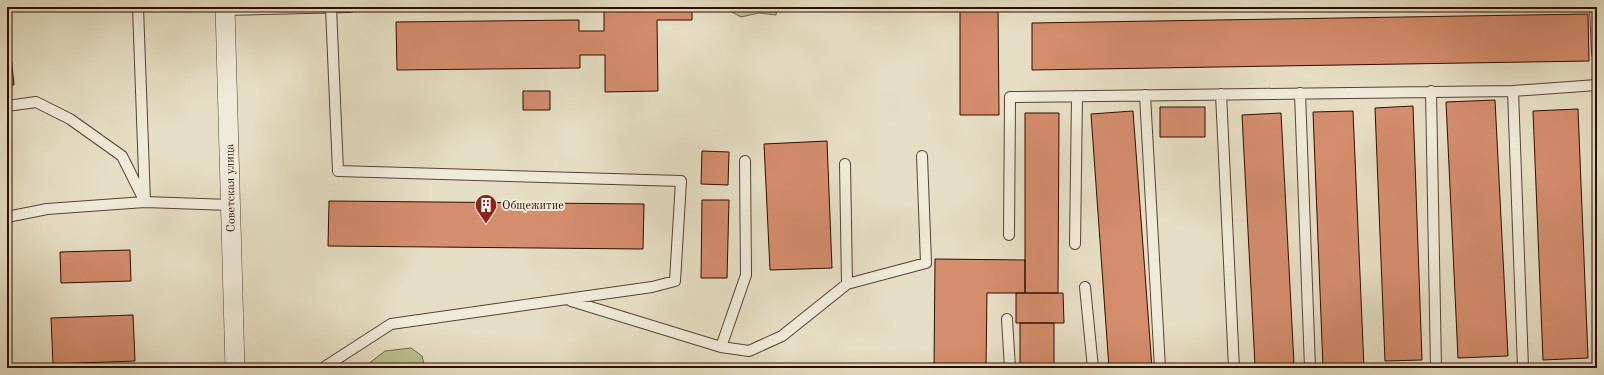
<svg xmlns="http://www.w3.org/2000/svg" width="1604" height="375" font-family="'Old Standard TT',serif">
	<style>
		.green { fill: #b9c091; stroke: #726648 }
		.building { fill: #d48d6d; stroke: #2c0d00 }
		.lines { fill: none; stroke-linecap: round; stroke-linejoin: round }
		.service-casing { stroke: #5a4131; stroke-width: 12 }
		.minor-casing { stroke: #5a4131; stroke-width: 20 }
		.service { stroke: #efead9; stroke-width: 10 }
		.minor { stroke: #efead9; stroke-width: 19 }
		.labels { text-anchor: middle; stroke-width: 4; stroke-linejoin: round; paint-order: stroke }
		.street-label { font-size: 12px; fill: #2c0d00; stroke: #efead9 }
		.poi-label { font-size: 12px; fill: #2c0d00; stroke: #efead9; text-anchor: start }
	</style>
	<rect width="100%" height="100%" fill="#e6dec4"/>
	<filter id="stains"><feTurbulence type="fractalNoise" baseFrequency=".005" numOctaves="4"/><feColorMatrix values="0 0 0 0 .2 0 0 0 0 .09 0 0 0 0 .02 0 0 0 .5 -.17"/></filter>
	<radialGradient id="worn" r=".72"><stop offset=".6" stop-color="#630" stop-opacity="0"/><stop offset="1" stop-color="#630" stop-opacity=".3"/></radialGradient>
	<path class="green" d="M 729,7 L 777,7 L 776,15 L 759,13 L 741,17 L 730,11 Z
		M 411,348 L 422,356 L 425,368 L 363,368 L 385,351 Z"/>
	<path class="building" d="M 604,7 L 692,7 L 692,20 L 657,20 L 658,91 L 605,92 L 605,55 L 580,55 L 580,68 L 397,70 L 396,22 L 579,20 L 579,31 L 604,31 Z
		M 960,7 L 998,7 L 999,115 L 960,115 Z
		M 1588,14 L 1589,61 L 1032,70 L 1032,23 Z
		M 8,26 L 14,85 L 7,85 L 7,27 Z
		M 523,91 L 550,91 L 550,110 L 523,110 Z
		M 1495,100 L 1508,356 L 1458,358 L 1446,102 Z
		M 1413,106 L 1422,360 L 1385,361 L 1375,108 Z
		M 1160,107 L 1205,107 L 1205,137 L 1160,137 Z
		M 1578,109 L 1588,358 L 1543,360 L 1533,111 Z
		M 1133,111 L 1152,368 L 1109,368 L 1091,114 Z
		M 1353,111 L 1364,368 L 1323,368 L 1313,112 Z
		M 1025,113 L 1059,113 L 1058,293 L 1025,293 Z
		M 1281,113 L 1294,364 L 1255,366 L 1242,115 Z
		M 827,141 L 832,268 L 770,270 L 764,144 Z
		M 702,151 L 729,152 L 728,185 L 701,184 Z
		M 702,200 L 729,200 L 727,278 L 701,278 Z
		M 329,201 L 644,204 L 643,249 L 328,246 Z
		M 130,250 L 131,281 L 61,283 L 60,252 Z
		M 935,259 L 1025,260 L 1025,293 L 987,293 L 986,368 L 934,368 Z
		M 1016,293 L 1063,293 L 1064,323 L 1016,323 Z
		M 133,315 L 135,361 L 53,364 L 51,318 Z
		M 1020,323 L 1054,323 L 1054,368 L 1020,368 Z"/>
	<g class="lines">
		<g class="service-casing">
			<path id="service" d="M 138,7 L 145,202
				M 1595,7 L 1597,53
				M 225,10 L 350,7
				M 1431,91 L 1436,368
				M 1513,91 L 1523,368
				M 1300,93 L 1310,368
				M 1221,94 L 1234,368
				M 1145,95 L 1160,368
				M 7,106 L 36,102 L 70,119 L 122,156 L 143,198
				M 845,164 L 847,284
				M 7,217 L 47,209 L 145,202 L 230,205
				M 1009,235 L 1010,97 L 1513,91 L 1597,85
				M 1075,244 L 1077,96
				M 1085,287 L 1093,368
				M 571,301 L 721,347 L 746,275 L 745,161
				M 1007,319 L 1010,368
				M 721,347 L 749,351 L 782,336 L 847,284 L 926,263 L 922,156
				M 323,368 L 391,324 L 652,287 L 675,281 L 681,181 L 338,171 L 331,8"/>
		</g>
		<g class="minor-casing">
			<path id="minor" d="M 225,7 L 235,368"/>
		</g>
		<use href="#service" class="service"/>
		<use href="#minor" class="minor"/>
	</g>
	<defs>
		<g id="building-pin" transform="scale(1.15)"><path d="M0 17L-7.5 6A9.5 9.5 0 1 1 7.5 6Z" fill="#8f2418" stroke="#efead9"/><path d="M-4-6H4V6H1V3H-1V6H-4ZM-2.5-4.3h1.7v1.8h-1.7ZM.8-4.3h1.7v1.8H.8ZM-2.5-1h1.7V.8h-1.7ZM.8-1h1.7V.8H.8Z" fill="#fff"/></g>
	</defs>
	<g fill-rule="evenodd">
		<use href="#building-pin" x="486" y="205"/>
	</g>
	<g class="labels">
		<g class="street-label">
			<text transform="translate(230 188) rotate(-91)" y="4">Советская улица</text>
		</g>
		<g class="poi-label">
			<text x="502" y="209">Общежитие</text>
		</g>
	</g>
	<rect width="1604" height="375" fill="none" stroke="#e6dec4" stroke-width="24"/>
	<rect x="8" y="8" width="1588" height="359" fill="none" stroke="#2c0d00" stroke-width="2"/>
	<rect x="12" y="12" width="1580" height="351" fill="none" stroke="#2c0d00"/>
	<rect width="100%" height="100%" filter="url(#stains)"/>
	<rect width="100%" height="100%" fill="url(#worn)"/>
</svg>
